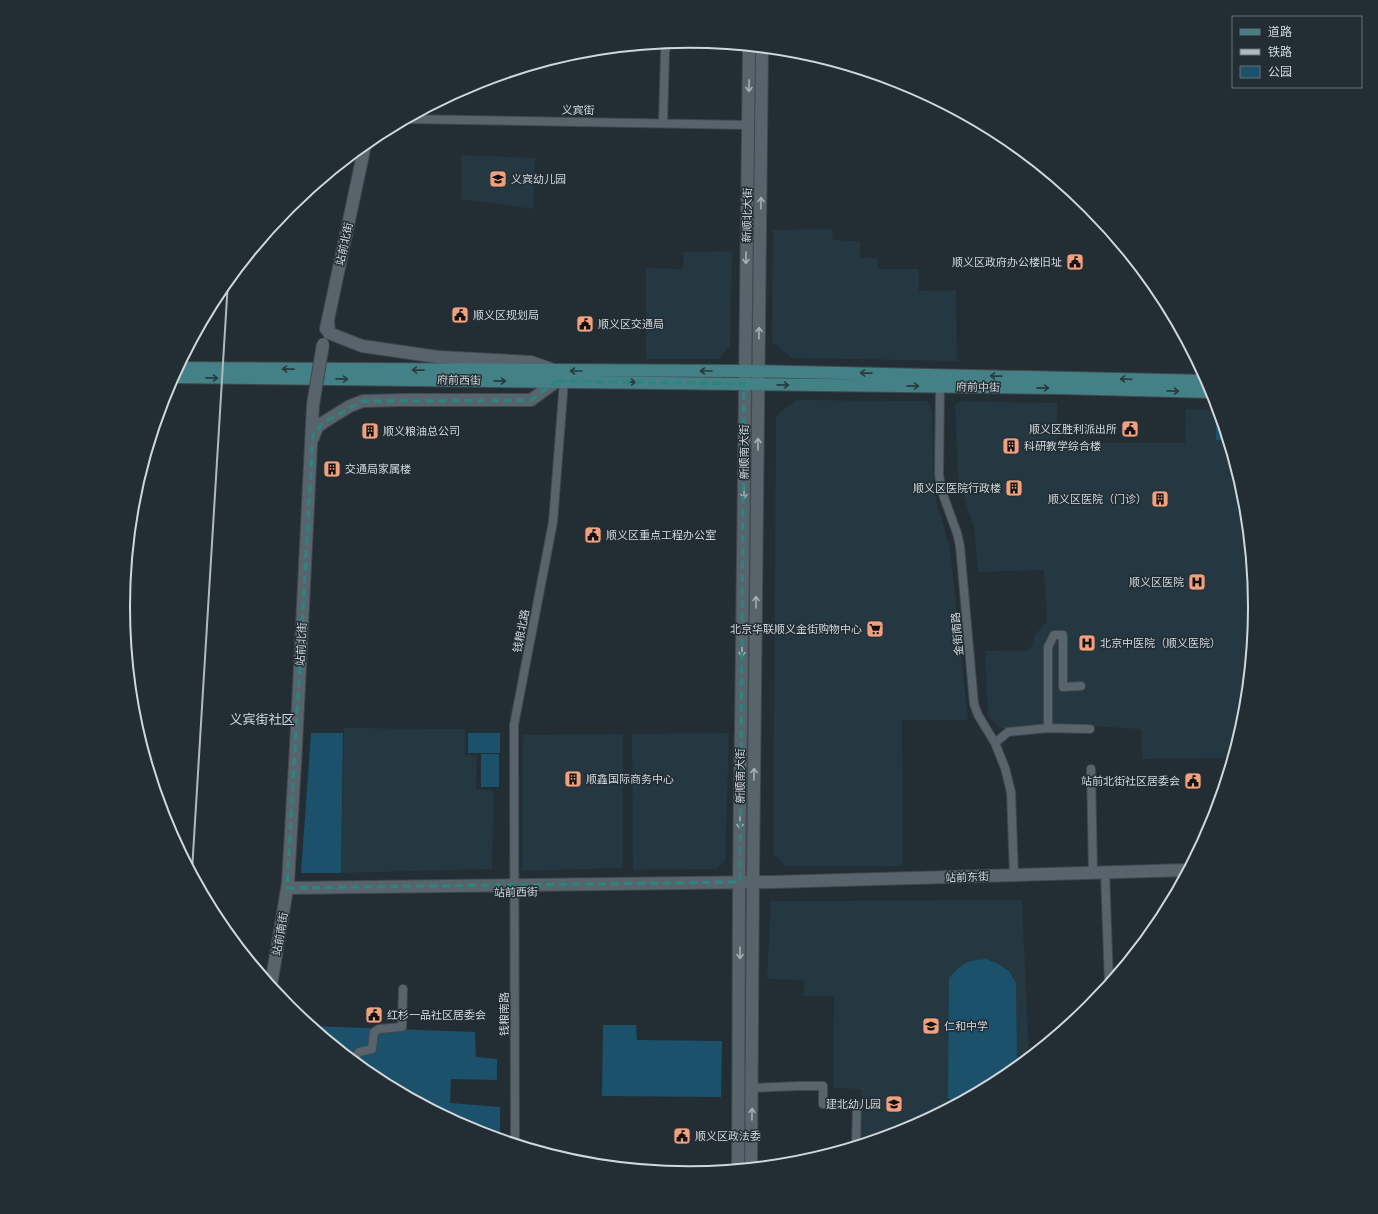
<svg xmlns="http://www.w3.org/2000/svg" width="1378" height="1214" font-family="Quicksand,'Noto Sans SC',sans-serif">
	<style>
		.built { fill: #253740 }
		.green { fill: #1c516c }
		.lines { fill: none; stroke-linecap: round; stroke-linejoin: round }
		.street-casing { stroke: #3f484d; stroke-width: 10 }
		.secondary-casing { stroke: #3f484d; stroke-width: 14 }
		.primary-casing { stroke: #3f484d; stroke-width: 14 }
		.street { stroke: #58646b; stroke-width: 8 }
		.secondary { stroke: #58646b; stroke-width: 12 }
		.primary { stroke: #448187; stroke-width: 12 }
		.rail { stroke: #b2b9be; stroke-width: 2 }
		.secondary-bridge-casing { stroke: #3f484d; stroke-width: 14; stroke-linecap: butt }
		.secondary-bridge { stroke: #58646b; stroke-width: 12 }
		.oneway { stroke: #a6afb4 }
		.oneway2 { stroke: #283a40 }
		.marked { fill: none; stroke: #2c857e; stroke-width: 3; stroke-dasharray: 8 5; stroke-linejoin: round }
		.labels { text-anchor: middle; stroke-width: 3; stroke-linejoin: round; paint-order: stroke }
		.street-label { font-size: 11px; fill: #d0d7db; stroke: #232d34 }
		.poi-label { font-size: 11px; fill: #d0d7db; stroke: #232d34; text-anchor: start }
		.quarter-label { font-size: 13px; fill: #d0d7db; stroke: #232d34 }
		.rim { fill: none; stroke: #d0d7db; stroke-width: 2 }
	</style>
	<rect width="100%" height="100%" fill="#232d34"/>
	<path class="built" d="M 461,155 L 535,158 L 533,209 L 461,199 Z
		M 832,229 L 833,240 L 860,241 L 860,257 L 877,258 L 878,269 L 919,269 L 919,291 L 956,290 L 957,361 L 792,358 L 772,342 L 773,230 Z
		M 732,251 L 730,346 L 719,359 L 646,359 L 646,268 L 683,269 L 684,252 Z
		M 796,400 L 927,401 L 932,411 L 934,492 L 950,548 L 968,720 L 902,720 L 903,866 L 786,866 L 773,854 L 776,416 Z
		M 960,401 L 1057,403 L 1057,443 L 1185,443 L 1186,409 L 1216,410 L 1216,440 L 1227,440 L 1244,497 L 1255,607 L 1244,718 L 1232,758 L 1142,759 L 1141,729 L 1048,724 L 1000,729 L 988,716 L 985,651 L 1030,650 L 1035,635 L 1047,621 L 1044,570 L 978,572 L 974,528 L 958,477 L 955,405 Z
		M 344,728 L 465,729 L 465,754 L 477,756 L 476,789 L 494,791 L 492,869 L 341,873 Z
		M 729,733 L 725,861 L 717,869 L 633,870 L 632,734 Z
		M 623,734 L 623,868 L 522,871 L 523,735 Z
		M 1022,900 L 1029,1056 L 1003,1078 L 905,1130 L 860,1144 L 861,1089 L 833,1088 L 834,996 L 804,996 L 804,980 L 767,979 L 771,901 Z"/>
	<path class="green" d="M 1216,407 L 1217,407 L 1227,440 L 1216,440 Z
		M 311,733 L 343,733 L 341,873 L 301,873 Z
		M 468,733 L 500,733 L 500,753 L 468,753 Z
		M 481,754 L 499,754 L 499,787 L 481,787 Z
		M 986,959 L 996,963 L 1009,971 L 1016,983 L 1017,1066 L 1003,1078 L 956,1103 L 948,1098 L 949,978 C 963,963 965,961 986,959 Z
		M 603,1025 L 636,1025 L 637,1040 L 722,1041 L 721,1097 L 602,1096 Z
		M 311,1026 L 475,1032 L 476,1057 L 497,1059 L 497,1080 L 451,1079 L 450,1103 L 500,1107 L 500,1138 L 472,1130 L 374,1077 Z"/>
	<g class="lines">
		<g class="street-casing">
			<path id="street" d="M 681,42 L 694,41
				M 407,119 L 748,125
				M 663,123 L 665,52 L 666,47 L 669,43
				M 940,386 L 939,474 L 941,489 L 957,533 L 960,546 L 974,704 L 978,715 L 995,743 L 1005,768 L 1011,792 L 1014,875
				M 1048,728 L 1048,647 L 1054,635 L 1063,635 L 1063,687 L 1081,686
				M 995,743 L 1008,732 L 1048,728 L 1090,729
				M 1091,769 L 1093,873
				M 1105,872 L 1109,983
				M 353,1060 L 359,1052 L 372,1049 L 374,1032 L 379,1029 L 402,1027 L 403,989
				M 752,1088 L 799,1086 L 823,1086 L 823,1104 L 857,1105 L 856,1145
				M 515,1143 L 514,725 L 553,522 L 564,381"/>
		</g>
		<g class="secondary-casing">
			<path id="secondary" d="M 328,321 L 329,333 L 362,346 L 438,357 L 531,362 L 551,369
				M 326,329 L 365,145
				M 313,438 L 317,427 L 324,422 L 350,406 L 363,401 L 400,400 L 531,400 L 557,381
				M 287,888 L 773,882 L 1187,870
				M 271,985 L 288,883 L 296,746 L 313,405
				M 751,1167 L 753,873 L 762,48
				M 738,1168 C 739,1022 738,875 741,729 C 744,501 747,274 749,47"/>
		</g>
		<g class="primary-casing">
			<path id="primary" d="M 178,368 L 745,371 L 1207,381
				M 173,377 L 1059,388 L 1212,392"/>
		</g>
		<use href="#street" class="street"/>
		<use href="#secondary" class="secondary"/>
		<use href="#primary" class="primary"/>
		<path class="rail" d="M 192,871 L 228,281"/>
		<g class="secondary-bridge-casing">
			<path id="secondary-bridge" d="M 313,405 L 323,344"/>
		</g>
		<use href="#secondary-bridge" class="secondary-bridge"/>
	</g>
	<defs><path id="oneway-shaft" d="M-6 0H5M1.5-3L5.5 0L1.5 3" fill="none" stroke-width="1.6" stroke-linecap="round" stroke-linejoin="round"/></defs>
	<g class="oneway">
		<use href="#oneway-shaft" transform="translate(749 86) rotate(91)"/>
		<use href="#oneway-shaft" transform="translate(761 203) rotate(-89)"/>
		<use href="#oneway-shaft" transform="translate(746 258) rotate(91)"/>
		<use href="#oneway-shaft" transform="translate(759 333) rotate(-89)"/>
		<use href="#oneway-shaft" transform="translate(758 444) rotate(-90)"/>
		<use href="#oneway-shaft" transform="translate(744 493) rotate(90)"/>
		<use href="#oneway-shaft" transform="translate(756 602) rotate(-90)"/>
		<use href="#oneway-shaft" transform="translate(742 651) rotate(91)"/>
		<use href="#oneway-shaft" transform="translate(754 774) rotate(-89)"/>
		<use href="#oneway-shaft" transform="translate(740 823) rotate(90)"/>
		<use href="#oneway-shaft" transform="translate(740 953) rotate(90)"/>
		<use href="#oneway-shaft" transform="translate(752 1114) rotate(-89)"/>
	</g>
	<g class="oneway2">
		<use href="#oneway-shaft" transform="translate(288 369) rotate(-179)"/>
		<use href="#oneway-shaft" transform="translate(418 370) rotate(-179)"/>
		<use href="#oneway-shaft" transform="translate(576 371) rotate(-180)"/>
		<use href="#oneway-shaft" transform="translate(706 371) rotate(180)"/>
		<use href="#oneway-shaft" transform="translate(866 373) rotate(-179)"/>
		<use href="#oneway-shaft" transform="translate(996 376) rotate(-179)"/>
		<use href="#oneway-shaft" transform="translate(212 378) rotate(1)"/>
		<use href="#oneway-shaft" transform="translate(342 379) rotate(1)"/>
		<use href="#oneway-shaft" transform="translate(1126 379) rotate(-178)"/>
		<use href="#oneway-shaft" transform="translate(500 381) rotate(1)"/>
		<use href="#oneway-shaft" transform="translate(630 382) rotate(1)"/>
		<use href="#oneway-shaft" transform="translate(783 385) rotate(1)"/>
		<use href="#oneway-shaft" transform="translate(913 386) rotate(1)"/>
		<use href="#oneway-shaft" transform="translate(1043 388) rotate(1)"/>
		<use href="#oneway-shaft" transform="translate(1173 391) rotate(1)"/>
	</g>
	<path class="marked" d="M 557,381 L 744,384 L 740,882 L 287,888 L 313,434 L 324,422 L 363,401 L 531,400 Z"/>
	<defs>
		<g id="school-square" transform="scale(0.9)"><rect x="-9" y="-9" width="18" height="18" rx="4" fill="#f2a17e" stroke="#232d34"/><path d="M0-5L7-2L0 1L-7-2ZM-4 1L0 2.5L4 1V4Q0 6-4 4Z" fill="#111"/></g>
		<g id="civic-square" transform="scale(0.9)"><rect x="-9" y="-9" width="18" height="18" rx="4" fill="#f2a17e" stroke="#232d34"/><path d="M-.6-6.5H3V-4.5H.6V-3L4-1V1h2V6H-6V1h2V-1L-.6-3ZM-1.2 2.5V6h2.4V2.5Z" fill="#111"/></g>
		<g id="building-square" transform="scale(0.9)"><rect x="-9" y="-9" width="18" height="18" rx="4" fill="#f2a17e" stroke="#232d34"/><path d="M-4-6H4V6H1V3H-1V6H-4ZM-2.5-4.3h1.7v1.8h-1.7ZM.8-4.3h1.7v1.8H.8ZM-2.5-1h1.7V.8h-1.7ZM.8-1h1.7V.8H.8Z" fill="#111"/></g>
		<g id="hospital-square" transform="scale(0.9)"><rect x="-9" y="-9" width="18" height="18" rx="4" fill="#f2a17e" stroke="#232d34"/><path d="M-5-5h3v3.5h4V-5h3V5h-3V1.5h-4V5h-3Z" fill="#111"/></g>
		<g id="supermarket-square" transform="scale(0.9)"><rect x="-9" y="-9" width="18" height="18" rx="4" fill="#f2a17e" stroke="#232d34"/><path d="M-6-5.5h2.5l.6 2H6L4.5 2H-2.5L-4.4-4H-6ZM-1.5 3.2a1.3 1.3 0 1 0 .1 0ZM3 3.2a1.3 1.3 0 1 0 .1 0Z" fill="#111"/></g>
	</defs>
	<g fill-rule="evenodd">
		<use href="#school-square" x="498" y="179"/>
		<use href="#civic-square" x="1075" y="262"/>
		<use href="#civic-square" x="460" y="315"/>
		<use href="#civic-square" x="585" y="324"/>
		<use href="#civic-square" x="1130" y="429"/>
		<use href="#building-square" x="370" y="431"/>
		<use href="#building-square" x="1011" y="446"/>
		<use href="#building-square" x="332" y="469"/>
		<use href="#building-square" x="1014" y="488"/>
		<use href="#building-square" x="1160" y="499"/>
		<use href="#civic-square" x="593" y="535"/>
		<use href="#hospital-square" x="1197" y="582"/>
		<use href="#supermarket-square" x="875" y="629"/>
		<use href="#hospital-square" x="1087" y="643"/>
		<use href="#building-square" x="573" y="779"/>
		<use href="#civic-square" x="1193" y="781"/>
		<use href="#civic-square" x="374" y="1015"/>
		<use href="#school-square" x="931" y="1026"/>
		<use href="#school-square" x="894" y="1104"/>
		<use href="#civic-square" x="682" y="1136"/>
	</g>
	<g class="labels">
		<g class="street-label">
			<text transform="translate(578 110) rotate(1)" y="4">义宾街</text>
			<text transform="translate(747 215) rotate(-89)" y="4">新顺北大街</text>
			<text transform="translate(344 244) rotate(-78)" y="4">站前北街</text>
			<text transform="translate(459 380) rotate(1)" y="4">府前西街</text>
			<text transform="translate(978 387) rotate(1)" y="4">府前中街</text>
			<text transform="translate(744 452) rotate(-90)" y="4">新顺南大街</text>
			<text transform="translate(521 631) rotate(-79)" y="4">钱粮北路</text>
			<text transform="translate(957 634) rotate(-95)" y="4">金街南路</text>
			<text transform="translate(301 644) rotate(-87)" y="4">站前北街</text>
			<text transform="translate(740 776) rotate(-90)" y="4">新顺南大街</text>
			<text transform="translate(967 877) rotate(-2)" y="4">站前东街</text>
			<text transform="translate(516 892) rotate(-1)" y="4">站前西街</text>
			<text transform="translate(280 934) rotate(-80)" y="4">站前南街</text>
			<text transform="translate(504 1014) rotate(-90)" y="4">钱粮南路</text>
		</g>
		<g class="poi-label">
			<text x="511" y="183">义宾幼儿园</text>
			<text x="1062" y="266" text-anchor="end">顺义区政府办公楼旧址</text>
			<text x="473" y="319">顺义区规划局</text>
			<text x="598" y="328">顺义区交通局</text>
			<text x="1117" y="433" text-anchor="end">顺义区胜利派出所</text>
			<text x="383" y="435">顺义粮油总公司</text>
			<text x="1024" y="450">科研教学综合楼</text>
			<text x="345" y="473">交通局家属楼</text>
			<text x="1001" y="492" text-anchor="end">顺义区医院行政楼</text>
			<text x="1147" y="503" text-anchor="end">顺义区医院（门诊）</text>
			<text x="606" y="539">顺义区重点工程办公室</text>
			<text x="1184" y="586" text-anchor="end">顺义区医院</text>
			<text x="862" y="633" text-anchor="end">北京华联顺义金街购物中心</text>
			<text x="1100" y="647">北京中医院（顺义医院）</text>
			<text x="586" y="783">顺鑫国际商务中心</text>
			<text x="1180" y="785" text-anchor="end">站前北街社区居委会</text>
			<text x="387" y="1019">红杉一品社区居委会</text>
			<text x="944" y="1030">仁和中学</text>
			<text x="881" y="1108" text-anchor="end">建北幼儿园</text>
			<text x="695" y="1140">顺义区政法委</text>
		</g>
		<g class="quarter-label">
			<text x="262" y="724">义宾街社区</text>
		</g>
	</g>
	<path d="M0 0H1378V1214H0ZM130 607a559 559 0 1 1 1118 0a559 559 0 1 1-1118 0Z" fill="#232d34" fill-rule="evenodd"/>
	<path class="rim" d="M130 607a559 559 0 1 1 1118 0a559 559 0 1 1-1118 0Z"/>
	<rect x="1232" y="16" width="130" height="72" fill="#232d34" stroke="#687177"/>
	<rect x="1240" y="29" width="20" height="6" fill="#448187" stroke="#687177"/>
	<text x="1268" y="36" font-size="12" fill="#d0d7db">道路</text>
	<rect x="1240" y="49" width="20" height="6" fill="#b2b9be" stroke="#687177"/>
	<text x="1268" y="56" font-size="12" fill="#d0d7db">铁路</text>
	<rect x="1240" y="66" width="20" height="12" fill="#1c516c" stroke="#687177"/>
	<text x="1268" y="76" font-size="12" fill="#d0d7db">公园</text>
</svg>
